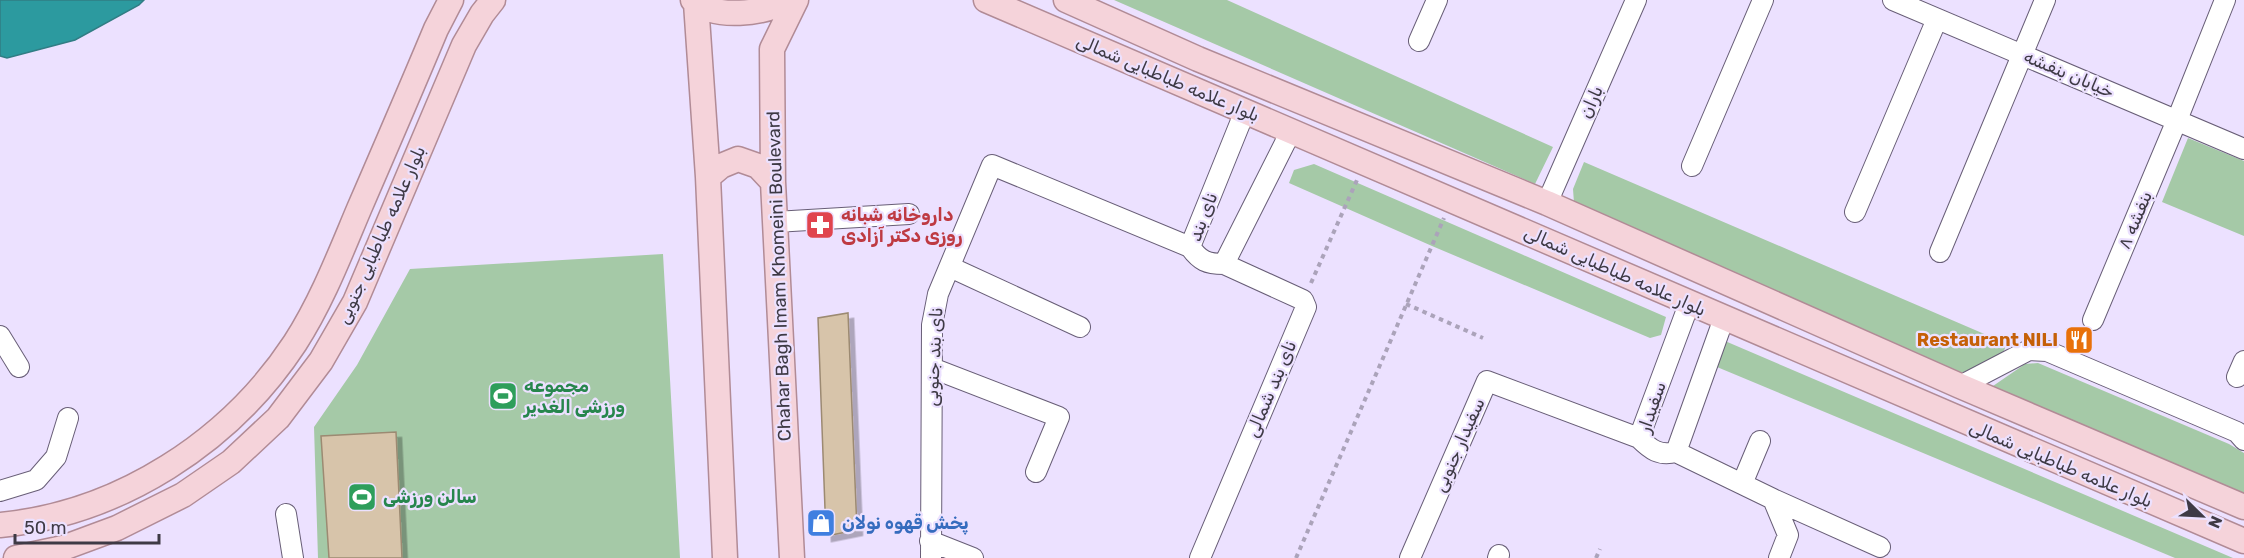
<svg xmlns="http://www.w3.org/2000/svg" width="2244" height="558" font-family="Rubik,'Noto Naskh Arabic',sans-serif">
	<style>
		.green { fill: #a5c9a7 }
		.water { fill: #2c9a9f; stroke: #317d84; stroke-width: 1.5 }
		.building { fill: #d7c4aa; stroke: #9c8a72; stroke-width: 1.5; filter: url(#shadow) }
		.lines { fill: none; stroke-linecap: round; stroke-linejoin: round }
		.minor-casing { stroke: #685e77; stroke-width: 22 }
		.major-casing { stroke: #b18b96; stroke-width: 27 }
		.path { stroke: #aba3ba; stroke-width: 4; stroke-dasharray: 4.5 4.5; stroke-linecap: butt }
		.minor { stroke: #fff; stroke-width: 20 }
		.major { stroke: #f5d3da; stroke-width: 24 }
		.labels { text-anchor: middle; stroke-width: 4.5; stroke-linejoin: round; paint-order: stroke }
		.street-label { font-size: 18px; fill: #3e3a45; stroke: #ece1ff }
		.health-label { font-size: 18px; font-weight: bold; fill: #be3a42; stroke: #ece1ff; text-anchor: start }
		.food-label { font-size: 18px; font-weight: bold; fill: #c56008; stroke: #ece1ff; text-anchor: end }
		.leisure-label { font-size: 18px; font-weight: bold; fill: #27864d; stroke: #ece1ff; text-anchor: start }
		.shop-label { font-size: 18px; font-weight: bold; fill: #366cbe; stroke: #ece1ff; text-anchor: start }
	</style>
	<defs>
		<filter id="shadow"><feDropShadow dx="5.5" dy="5.5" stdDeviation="0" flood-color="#0004"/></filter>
	</defs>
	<rect width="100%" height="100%" fill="#ece1ff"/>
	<path class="green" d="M 1114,0 L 1227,0 L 1553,147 L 1535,184 Z
		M 2188,138 L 2244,161 L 2244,236 L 2162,202 Z
		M 1584,162 L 1996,339 L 2006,346 L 2002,355 L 1957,375 L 1574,203 L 1573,189 Z
		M 1314,164 L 1666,317 L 1661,335 L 1650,338 L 1432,246 L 1289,183 L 1294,170 Z
		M 663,254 L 680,558 L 318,558 L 314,427 L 357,365 L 410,269 Z
		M 1725,341 L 2233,558 L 2175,558 L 1717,367 Z
		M 2038,363 L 2229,444 L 2244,453 L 2244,495 L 1993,386 L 2025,364 Z"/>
	<path class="water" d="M 0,0 L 144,0 L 139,5 L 75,40 L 7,58 L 0,56 Z"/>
	<path class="building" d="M 848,313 L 857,530 L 826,536 L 818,318 Z
		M 396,432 L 402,558 L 329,558 L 321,436 Z"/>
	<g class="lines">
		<g class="minor-casing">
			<path id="minor" d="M 1893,0 L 2244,149
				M 1419,41 L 1437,0
				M 1245,111 L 1190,247 C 1200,261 1207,264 1224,264 L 1291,131
				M 1692,166 L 1763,0
				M 1547,203 L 1636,0
				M 1855,212 L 1937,19
				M 775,222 L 909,214
				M 1940,252 L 2045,0
				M 950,267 L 1080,327
				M 1689,304 L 1639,438 C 1651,450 1659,456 1676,452 L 1724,318
				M 2093,320 L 2177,120 L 2225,0
				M 0,336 L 19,367
				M 932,368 L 1059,417 L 1036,472
				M 2237,377 L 2244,361
				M 1960,386 L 2029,350 L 2047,351 L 2237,432 L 2244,440
				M 1676,452 L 1773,499 L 1788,535 L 1779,558
				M 1742,484 L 1760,441
				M 0,491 L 36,480 L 56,457 L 68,418
				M 1773,499 L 1880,547
				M 286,514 L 293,558
				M 930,541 L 973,558
				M 931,558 L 932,325 L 938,294 L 992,165 L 1190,247
				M 1200,558 L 1306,307 L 1303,300 L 1224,264
				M 1410,558 L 1487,381 L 1639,438
				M 1498,558 L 1499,555"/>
		</g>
		<g class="major-casing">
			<path id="major" d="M 693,0 C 715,20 764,14 788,0
				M 986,0 C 1405,180 1823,364 2244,541
				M 1066,0 L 1198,59 L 1547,203 L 1960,386 L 2244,507
				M 696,3 L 708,177 L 725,558
				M 708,177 L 721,166 L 738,159 L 758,166 L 773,182
				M 0,525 C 119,514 230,442 295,343 C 322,301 340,254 359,209 C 385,149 411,89 436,29 L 451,0
				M 16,558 L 63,548 L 117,528 L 183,495 L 231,462 L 278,418 L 321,361 L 355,302 L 464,45 L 482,14 L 493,0
				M 792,558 L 773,182 L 772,49 L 796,0"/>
		</g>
		<path class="path" d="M 1311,283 L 1357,180
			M 1406,304 L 1483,338
			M 1296,558 L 1444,218
			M 1596,558 L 1600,549"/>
		<use href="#minor" class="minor"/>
		<use href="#major" class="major"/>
	</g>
	<defs>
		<g id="pharmacy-square" transform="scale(1.5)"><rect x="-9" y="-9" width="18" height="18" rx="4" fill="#e0444e" stroke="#ece1ff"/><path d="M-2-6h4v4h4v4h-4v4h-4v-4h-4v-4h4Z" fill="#fff"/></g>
		<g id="restaurant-square" transform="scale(1.5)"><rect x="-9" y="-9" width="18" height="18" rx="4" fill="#e8710a" stroke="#ece1ff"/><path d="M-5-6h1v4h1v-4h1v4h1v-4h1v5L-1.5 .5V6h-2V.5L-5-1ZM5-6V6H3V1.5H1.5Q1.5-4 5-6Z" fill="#fff"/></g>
		<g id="stadium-square" transform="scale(1.5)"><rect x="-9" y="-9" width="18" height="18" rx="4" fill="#2e9e5b" stroke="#ece1ff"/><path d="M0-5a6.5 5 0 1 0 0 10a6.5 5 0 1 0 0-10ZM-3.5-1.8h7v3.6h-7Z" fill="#fff"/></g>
		<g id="shop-square" transform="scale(1.5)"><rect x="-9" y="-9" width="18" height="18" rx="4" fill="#3f7fe0" stroke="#ece1ff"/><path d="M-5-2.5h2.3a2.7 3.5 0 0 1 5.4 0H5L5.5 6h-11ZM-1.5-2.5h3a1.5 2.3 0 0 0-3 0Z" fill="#fff"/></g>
	</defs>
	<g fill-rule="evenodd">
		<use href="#pharmacy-square" x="820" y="225"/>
		<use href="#restaurant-square" x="2079" y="340"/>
		<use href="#stadium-square" x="503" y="396"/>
		<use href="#stadium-square" x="362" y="497"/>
		<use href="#shop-square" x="821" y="523"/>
	</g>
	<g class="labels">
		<g class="street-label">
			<text transform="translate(2069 74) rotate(23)" y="6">خیابان بنفشه</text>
			<text transform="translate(1168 78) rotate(23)" y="6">بلوار علامه طباطبایی شمالی</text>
			<text transform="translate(1591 102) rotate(-66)" y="6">باران</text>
			<text transform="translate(1203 217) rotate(-69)" y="6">نای بند</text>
			<text transform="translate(2135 220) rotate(-67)" y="6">بنفشه ۸</text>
			<text transform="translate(381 235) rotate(-66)" y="6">بلوار علامه طباطبایی جنوبی</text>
			<text transform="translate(1615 271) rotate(24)" y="6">بلوار علامه طباطبایی شمالی</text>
			<text transform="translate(779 276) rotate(-92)" y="6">Chahar Bagh Imam Khomeini Boulevard</text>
			<text transform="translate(934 357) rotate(-87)" y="6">نای بند جنوبی</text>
			<text transform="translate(1271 389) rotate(-67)" y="6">نای بند شمالی</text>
			<text transform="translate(1652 407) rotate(-71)" y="6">سفیدار</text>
			<text transform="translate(1459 445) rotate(-66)" y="6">سفیدار جنوبی</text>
			<text transform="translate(2061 464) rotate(23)" y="6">بلوار علامه طباطبایی شمالی</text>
		</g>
		<g class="health-label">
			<text x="841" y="221">داروخانه شبانه<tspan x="841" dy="21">روزی دکتر آزادی</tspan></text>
		</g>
		<g class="food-label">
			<text x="2058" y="346">Restaurant NILI</text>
		</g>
		<g class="leisure-label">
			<text x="524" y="392">مجموعه<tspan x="524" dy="21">ورزشی الغدیر</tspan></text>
			<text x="383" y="503">سالن ورزشی</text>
		</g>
		<g class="shop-label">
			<text x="842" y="529">پخش قهوه نولان</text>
		</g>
	</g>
	<g transform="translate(2202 516) rotate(114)" stroke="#ece1ff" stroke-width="4.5" paint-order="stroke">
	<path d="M0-4.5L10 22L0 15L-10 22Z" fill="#3e3a45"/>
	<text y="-9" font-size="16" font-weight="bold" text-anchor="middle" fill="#3e3a45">N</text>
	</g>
	<path d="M15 534v9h144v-9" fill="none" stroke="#3e3a45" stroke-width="3"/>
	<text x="24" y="534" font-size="18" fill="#3e3a45" stroke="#ece1ff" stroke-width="4.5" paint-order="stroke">50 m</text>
</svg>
